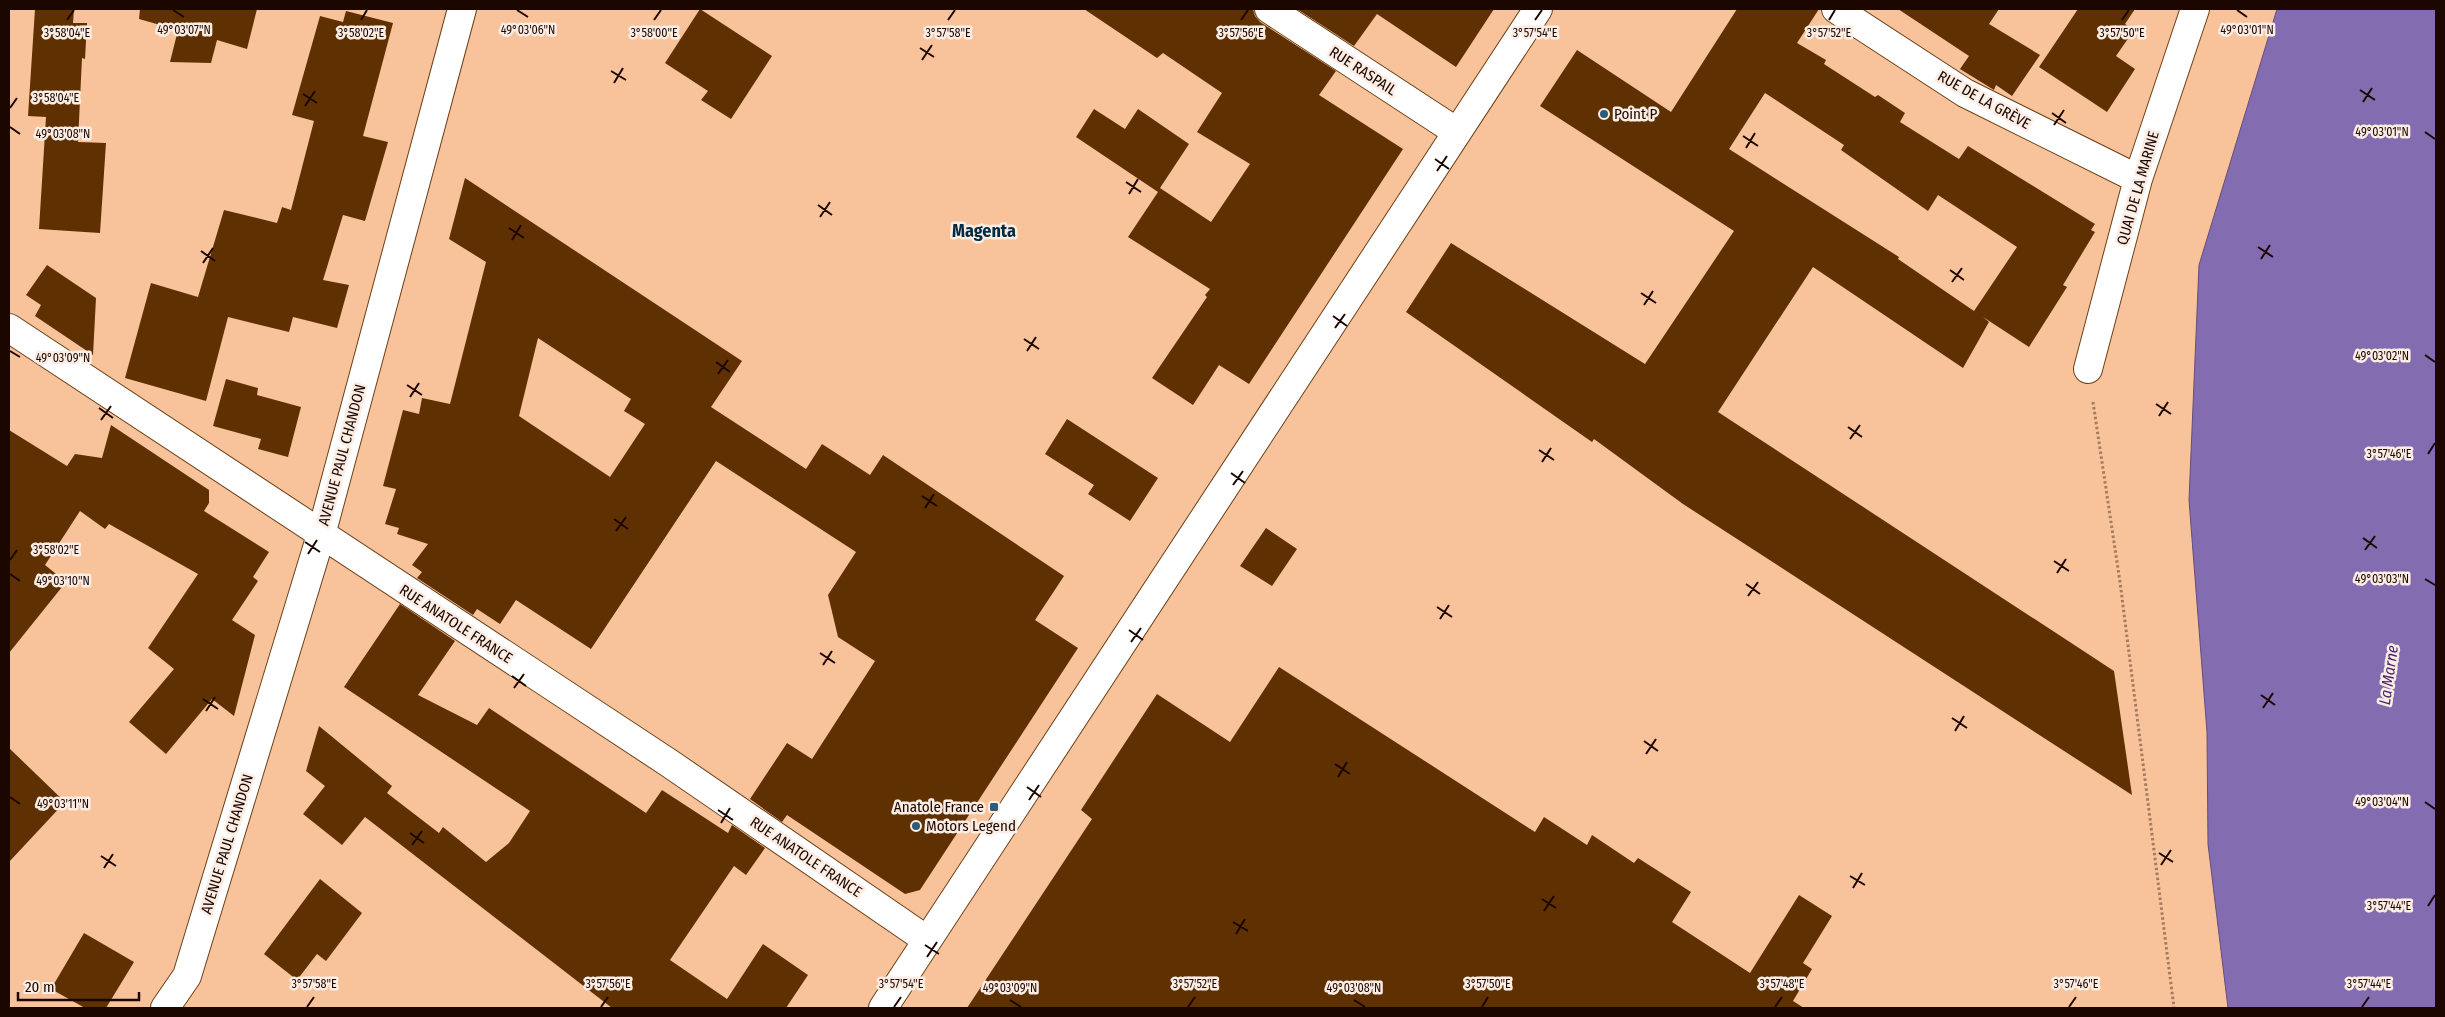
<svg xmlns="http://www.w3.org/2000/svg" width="2445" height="1017" font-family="'Fira Sans Condensed',sans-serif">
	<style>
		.water { fill: #846cb1; stroke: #654d7c }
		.building { fill: #5f3102; fill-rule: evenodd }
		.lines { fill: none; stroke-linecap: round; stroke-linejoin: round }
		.street-casing { stroke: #6c4018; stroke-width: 30 }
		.secondary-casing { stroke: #6c4018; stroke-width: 30 }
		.path { stroke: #a47b5f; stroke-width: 3; stroke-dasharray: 2.5 2.5; stroke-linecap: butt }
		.street { stroke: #fff; stroke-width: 28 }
		.secondary { stroke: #fff; stroke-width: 28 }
		.ticks { fill: none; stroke: #1c0600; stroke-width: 2 }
		.poi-dot { fill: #2c5c7a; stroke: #fbede3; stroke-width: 2 }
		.labels { text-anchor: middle; stroke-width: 5; stroke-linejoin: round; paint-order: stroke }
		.street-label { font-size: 15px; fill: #1c0600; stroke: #fbede3 }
		.poi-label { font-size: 15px; fill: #1c0600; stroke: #fbede3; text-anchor: start }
		.water-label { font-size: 16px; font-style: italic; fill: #441f73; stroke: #fbede3 }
		.quarter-label { font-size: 18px; font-weight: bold; fill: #032c43; stroke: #fbede3 }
		.ticks-label { font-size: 12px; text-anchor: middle; fill: #1c0600; stroke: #fbede3; stroke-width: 5; stroke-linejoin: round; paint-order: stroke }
	</style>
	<rect width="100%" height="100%" fill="#f8c39a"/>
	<path class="water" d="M 2277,9 L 2436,9 L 2436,1008 L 2228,1008 L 2208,844 L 2207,732 L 2189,500 L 2199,265 Z"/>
	<path class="building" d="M 35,9 L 74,9 L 73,23 L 87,23 L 85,59 L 82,58 L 78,142 L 106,143 L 100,233 L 39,229 L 46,117 L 28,116 Z
		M 140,9 L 257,9 L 247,49 L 217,40 L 211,63 L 170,62 L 178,30 L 139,19 Z
		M 700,9 L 772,56 L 731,119 L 701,100 L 708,91 L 665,63 Z
		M 1084,9 L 1253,9 L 1255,16 L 1260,22 L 1336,71 L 1319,95 L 1403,149 L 1249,384 L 1219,365 L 1193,405 L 1152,378 L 1207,297 L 1205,295 L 1210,289 L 1128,237 L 1158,192 L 1076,137 L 1094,109 L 1125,129 L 1138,109 L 1189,144 L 1158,191 L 1160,188 L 1211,222 L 1250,164 L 1197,132 L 1222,93 L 1163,53 L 1157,58 Z
		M 1297,9 L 1494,9 L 1456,67 L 1377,14 L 1354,46 Z
		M 1737,9 L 1819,9 L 1797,43 L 1826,60 L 1824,64 L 1875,97 L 1878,95 L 1905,113 L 1900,122 L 1959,159 L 1968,146 L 2095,224 L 2091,230 L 2095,232 L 2063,285 L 2067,287 L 2029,347 L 1983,317 L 1989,322 L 1963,368 L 1813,267 L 1718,412 L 2114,671 L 2132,795 L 1683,504 L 1594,439 L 1592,442 L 1406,312 L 1451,243 L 1645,364 L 1734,231 L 1540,106 L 1577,50 L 1671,112 ZM 1765,93 L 1844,145 L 1841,150 L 1928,211 L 1938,195 L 2017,247 L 1974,311 L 1898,259 L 1899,257 L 1729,149 Z
		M 1898,9 L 1999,9 L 1989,24 L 2040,55 L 2012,96 L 1996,85 L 1994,90 L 1960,69 L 1969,56 Z
		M 2078,9 L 2135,9 L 2125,24 L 2134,30 L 2116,56 L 2135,69 L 2107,112 L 2039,67 Z
		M 346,11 L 393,23 L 363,136 L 388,142 L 365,221 L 343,215 L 323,280 L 349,285 L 337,328 L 293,317 L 289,332 L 228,317 L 206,401 L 125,378 L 151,283 L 198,297 L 224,210 L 277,223 L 282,207 L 291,210 L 314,121 L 292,115 L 320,16 L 343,22 Z
		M 465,178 L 742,361 L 711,407 L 806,469 L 822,444 L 870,475 L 883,455 L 1064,576 L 1035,620 L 1078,648 L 920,890 L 905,894 L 787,815 L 782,822 L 750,799 L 787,743 L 812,759 L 875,661 L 838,637 L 828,595 L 856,552 L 716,461 L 591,649 L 516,600 L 500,624 L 477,609 L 473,615 L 417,578 L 422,572 L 412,565 L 428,544 L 397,534 L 399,528 L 385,524 L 396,489 L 383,486 L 403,410 L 419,414 L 422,398 L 450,404 L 486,262 L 449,239 ZM 538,338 L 631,399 L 624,411 L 645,424 L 610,477 L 519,416 Z
		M 47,265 L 96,298 L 93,355 L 35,316 L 41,305 L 26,295 Z
		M 226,379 L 258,388 L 257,395 L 301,407 L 288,457 L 258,449 L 261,439 L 213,426 Z
		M 1067,419 L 1158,478 L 1130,521 L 1088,494 L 1094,485 L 1045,454 Z
		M 111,425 L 209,490 L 209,503 L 204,511 L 269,552 L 253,577 L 258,581 L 232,620 L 255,635 L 234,716 L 212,699 L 166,754 L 129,722 L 174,669 L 148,648 L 198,574 L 109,524 L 105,529 L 80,511 L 45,565 L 66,582 L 9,653 L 9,430 L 67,466 L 75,454 L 102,458 Z
		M 1266,528 L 1297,549 L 1272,586 L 1240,566 Z
		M 400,604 L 455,641 L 418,695 L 477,725 L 489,708 L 646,813 L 662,790 L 728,833 L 732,825 L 765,848 L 746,875 L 734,866 L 670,960 L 727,999 L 763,944 L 808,975 L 786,1008 L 612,1008 L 365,817 L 342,845 L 303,814 L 325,786 L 306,771 L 319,726 L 392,786 L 387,793 L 439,833 L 443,827 L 486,862 L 509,843 L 530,811 L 344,687 Z
		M 1279,667 L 1535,832 L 1544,817 L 1587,845 L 1592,835 L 1634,863 L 1638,858 L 1691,892 L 1672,922 L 1750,973 L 1799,895 L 1832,916 L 1803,963 L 1812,969 L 1793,1001 L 1804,1008 L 967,1008 L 1092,819 L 1081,810 L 1157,694 L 1230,742 Z
		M 9,748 L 65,802 L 9,862 Z
		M 320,879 L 362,913 L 326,961 L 317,954 L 297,980 L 264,954 Z
		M 84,933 L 134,962 L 106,1008 L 85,1008 L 51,989 Z"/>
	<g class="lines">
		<g class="street-casing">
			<path id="street" d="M 1269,9 L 1457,132
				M 1836,9 L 1965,93 L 2138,179
				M 9,328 L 669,763 L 927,940
				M 2088,369 L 2138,179 L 2195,9
				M 165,1008 L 187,976 L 321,535 L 462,9"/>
		</g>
		<g class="secondary-casing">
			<path id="secondary" d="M 883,1008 L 1538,9"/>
		</g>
		<path class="path" d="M 2093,402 L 2120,582 L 2174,1008"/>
		<use href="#street" class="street"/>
		<use href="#secondary" class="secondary"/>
	</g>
	<path class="ticks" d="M 173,10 L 184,17M 517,10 L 528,17M 2237,10 L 2247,17M 67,20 L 74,10M 361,20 L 367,10M 654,20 L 661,10M 948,20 L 955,10M 1241,20 L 1248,10M 1535,20 L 1542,10M 1829,20 L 1835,10M 2122,20 L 2129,10M 920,48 L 934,57M 922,60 L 932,45M 611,71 L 626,80M 614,83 L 623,68M 2360,90 L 2375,100M 303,94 L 317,103M 2363,102 L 2372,88M 305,106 L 315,91M 10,108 L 17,98M 2052,113 L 2066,123M 2054,125 L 2064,110M 10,127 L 20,134M 2425,132 L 2435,139M 1743,136 L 1758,146M 1746,148 L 1755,133M 1435,159 L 1449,169M 1437,171 L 1447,156M 1126,182 L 1141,192M 1129,194 L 1138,179M 818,205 L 832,215M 820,217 L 830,202M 509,228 L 524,238M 512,240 L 521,225M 2258,247 L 2273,257M 201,251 L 215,261M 2261,259 L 2270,245M 203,263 L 213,248M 1950,270 L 1964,280M 1952,282 L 1962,268M 1641,293 L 1656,303M 1644,305 L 1653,291M 1333,316 L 1347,326M 1335,328 L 1345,314M 1024,339 L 1039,349M 10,351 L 20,357M 1027,351 L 1036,337M 2425,355 L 2435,362M 716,362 L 730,372M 718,374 L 728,360M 407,385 L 422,395M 410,397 L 419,383M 2156,404 L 2171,414M 99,408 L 113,418M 2159,416 L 2168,402M 101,420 L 111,406M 1848,427 L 1862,437M 1850,439 L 1860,425M 1539,450 L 1554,460M 2428,454 L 2435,443M 1542,462 L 1551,448M 1231,473 L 1245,483M 1233,485 L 1243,471M 922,496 L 937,506M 925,508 L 934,494M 614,519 L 628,529M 616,531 L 626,517M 2363,538 L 2377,548M 305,542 L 320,552M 2365,550 L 2375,536M 308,554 L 317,540M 10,560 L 17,550M 2054,561 L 2069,571M 2057,573 L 2066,559M 10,574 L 20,581M 2425,579 L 2435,585M 1746,584 L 1760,594M 1748,596 L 1758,582M 1437,607 L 1452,617M 1440,619 L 1449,605M 1129,630 L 1143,640M 1131,642 L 1141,628M 820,653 L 835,663M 823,665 L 832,651M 512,676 L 526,686M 514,688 L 524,674M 2261,695 L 2275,705M 203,699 L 218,709M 2263,708 L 2273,693M 206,711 L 215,697M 1952,718 L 1967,728M 1955,731 L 1964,716M 1644,741 L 1658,751M 1646,754 L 1656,739M 1335,764 L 1350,774M 1338,777 L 1347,762M 1027,787 L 1041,797M 10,797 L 20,804M 1029,800 L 1039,785M 2425,802 L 2435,809M 718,810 L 733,820M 721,823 L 730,808M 410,833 L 424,843M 412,845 L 422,831M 2159,853 L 2173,862M 101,856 L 116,866M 2161,865 L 2171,850M 104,868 L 113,854M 1850,876 L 1865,885M 1853,888 L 1862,873M 1542,899 L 1556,908M 2428,906 L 2435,895M 1544,911 L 1554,896M 1233,922 L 1248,931M 1236,934 L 1245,919M 925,945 L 939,954M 927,957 L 937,942M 1010,1000 L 1021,1007M 1354,1000 L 1365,1007M 307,1007 L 314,997M 601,1007 L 608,997M 894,1007 L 901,997M 1188,1007 L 1195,997M 1482,1007 L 1488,997M 1775,1007 L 1782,997M 2069,1007 L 2076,997M 2362,1007 L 2369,997"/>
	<g class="poi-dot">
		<circle cx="1604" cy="114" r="5"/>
		<rect x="989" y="802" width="10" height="10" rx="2.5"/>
		<circle cx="916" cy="826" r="5"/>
	</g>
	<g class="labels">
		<g class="street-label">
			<text transform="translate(1363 71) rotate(33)" y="5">RUE RASPAIL</text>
			<text transform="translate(1984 100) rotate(29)" y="5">RUE DE LA GRÈVE</text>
			<text transform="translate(2138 188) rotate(-74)" y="5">QUAI DE LA MARINE</text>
			<text transform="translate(342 455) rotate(-75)" y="5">AVENUE PAUL CHANDON</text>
			<text transform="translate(456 624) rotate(33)" y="5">RUE ANATOLE FRANCE</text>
			<text transform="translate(227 844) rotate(-73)" y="5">AVENUE PAUL CHANDON</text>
			<text transform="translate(806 857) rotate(34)" y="5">RUE ANATOLE FRANCE</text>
		</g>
		<g class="poi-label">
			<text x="1614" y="119">Point P</text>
			<text x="984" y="812" text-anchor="end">Anatole France</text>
			<text x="926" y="831">Motors Legend</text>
		</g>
		<g class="water-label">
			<text transform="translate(2388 675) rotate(-82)" y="6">La Marne</text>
		</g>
		<g class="quarter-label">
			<text x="984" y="237">Magenta</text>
		</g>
	</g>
	<g class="ticks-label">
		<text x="184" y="34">49°03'07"N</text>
		<text x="528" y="34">49°03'06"N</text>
		<text x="2247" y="34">49°03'01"N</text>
		<text x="67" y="37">3°58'04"E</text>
		<text x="361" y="37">3°58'02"E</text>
		<text x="654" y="37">3°58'00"E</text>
		<text x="948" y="37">3°57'58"E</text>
		<text x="1241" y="37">3°57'56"E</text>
		<text x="1535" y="37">3°57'54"E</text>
		<text x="1829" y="37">3°57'52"E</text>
		<text x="2122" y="37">3°57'50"E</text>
		<text x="56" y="102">3°58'04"E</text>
		<text x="2382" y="136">49°03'01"N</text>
		<text x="63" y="138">49°03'08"N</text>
		<text x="2382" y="360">49°03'02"N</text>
		<text x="63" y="362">49°03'09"N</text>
		<text x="2389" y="458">3°57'46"E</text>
		<text x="56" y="554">3°58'02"E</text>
		<text x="2382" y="583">49°03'03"N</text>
		<text x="63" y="585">49°03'10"N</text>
		<text x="2382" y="806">49°03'04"N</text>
		<text x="63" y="808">49°03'11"N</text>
		<text x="2389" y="910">3°57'44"E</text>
		<text x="314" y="988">3°57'58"E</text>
		<text x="608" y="988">3°57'56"E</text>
		<text x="901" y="988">3°57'54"E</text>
		<text x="1195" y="988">3°57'52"E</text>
		<text x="1488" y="988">3°57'50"E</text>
		<text x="1782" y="988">3°57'48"E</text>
		<text x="2076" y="988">3°57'46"E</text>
		<text x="2369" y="988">3°57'44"E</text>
		<text x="1010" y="992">49°03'09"N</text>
		<text x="1354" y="992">49°03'08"N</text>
	</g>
	<rect width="2445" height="1017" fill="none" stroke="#1c0600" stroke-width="20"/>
	<path d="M18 992v8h121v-8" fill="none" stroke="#1c0600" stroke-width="2.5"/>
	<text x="25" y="992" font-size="15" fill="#1c0600" stroke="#fbede3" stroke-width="4" paint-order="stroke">20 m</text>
</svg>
